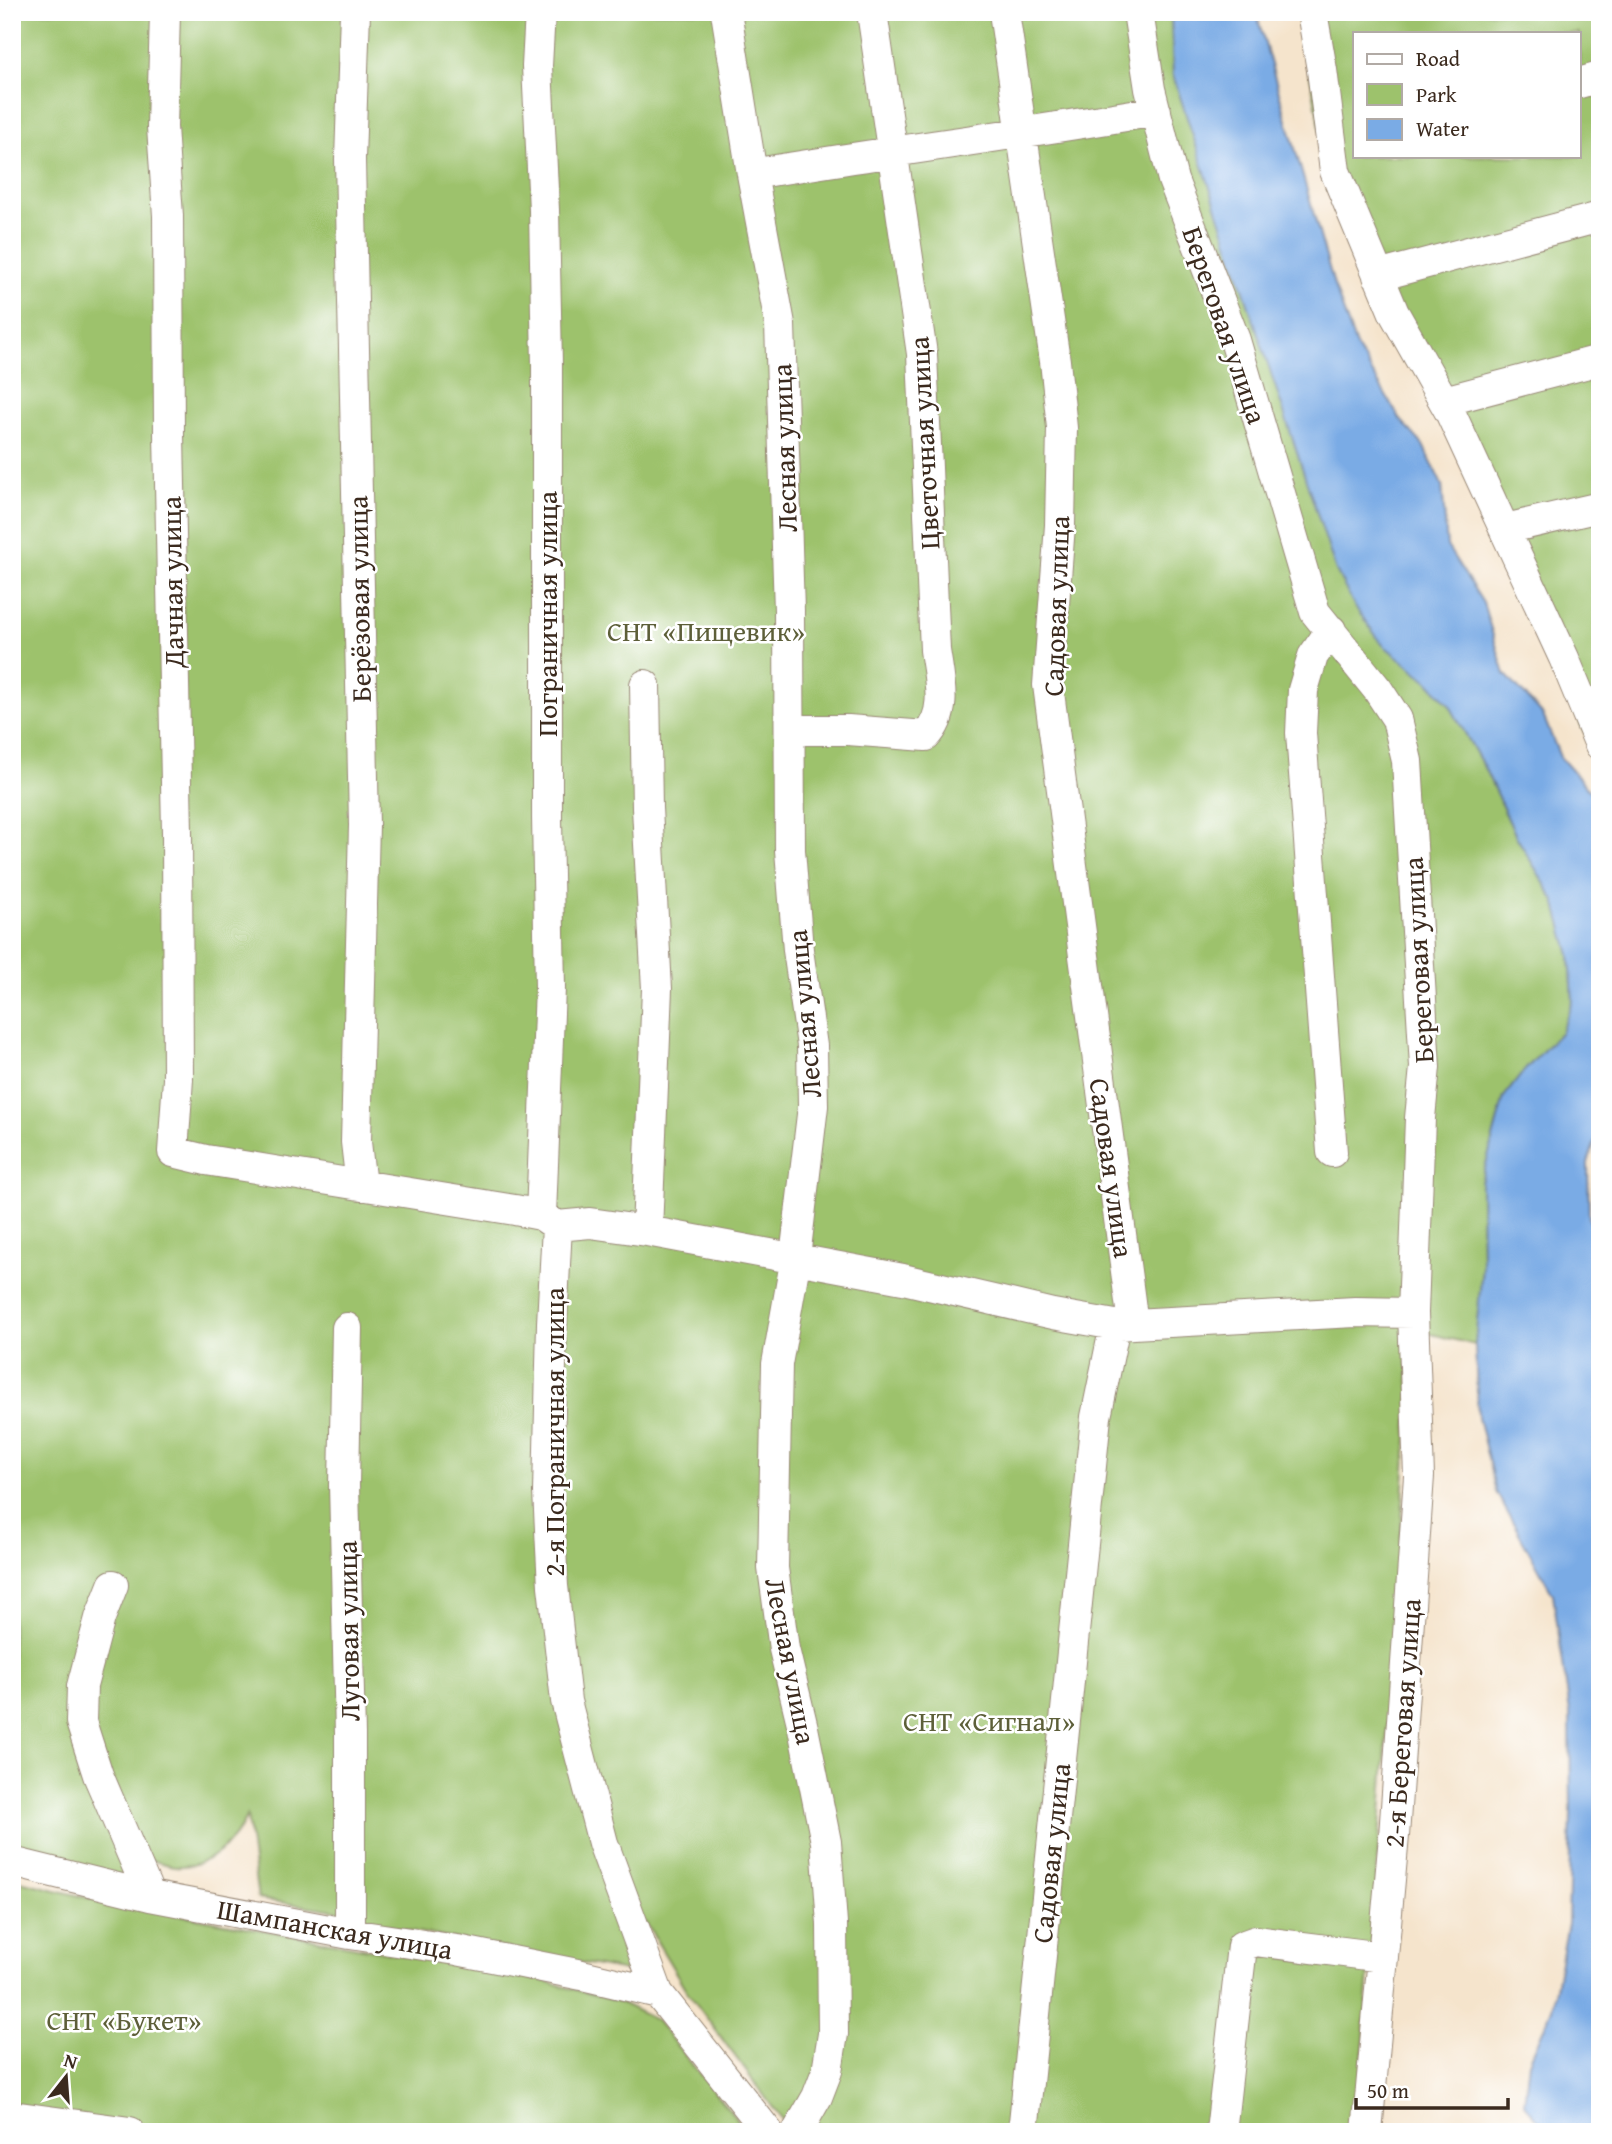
<svg xmlns="http://www.w3.org/2000/svg" width="1612" height="2144" font-family="'Gentium Book Plus',serif">
	<style>
		.green { fill: #9dc26c; stroke: #6c7645; stroke-width: 2; fill-rule: evenodd }
		.water { fill: #7aabe5; stroke: #5a6a82; stroke-width: 2 }
		.lines { fill: none; stroke-linecap: round; stroke-linejoin: round }
		.minor-casing { stroke: #988775; stroke-width: 32 }
		.minor { stroke: #fff; stroke-width: 30 }
		.labels { text-anchor: middle; stroke-width: 5; stroke-linejoin: round; paint-order: stroke }
		.street-label { font-size: 28px; fill: #3b2a1e; stroke: #fff }
		.park-label { font-size: 28px; fill: #5d5f39; stroke: #fff }
	</style>
	<rect width="100%" height="100%" fill="#fff"/>
	<filter id="ink" filterUnits="userSpaceOnUse"><feTurbulence type="fractalNoise" baseFrequency=".0143" numOctaves="2"/><feDisplacementMap in="SourceGraphic" scale="14" xChannelSelector="R" yChannelSelector="G"/><feConvolveMatrix kernelMatrix="1 2 1 2 8 2 1 2 1" color-interpolation-filters="sRGB"/></filter>
	<filter id="wash" filterUnits="userSpaceOnUse"><feTurbulence type="fractalNoise" baseFrequency=".00686" numOctaves="4" result="noise"/><feDisplacementMap in="SourceGraphic" scale="28" xChannelSelector="R" yChannelSelector="G"/><feGaussianBlur stdDeviation="1.57" result="paint"/><feColorMatrix in="noise" values="0 0 0 0 0 0 0 0 0 0 0 0 0 0 0 0 0 1.4 0 .05"/><feComposite in="paint" operator="in"/></filter>
	<g filter="url(#wash)">
		<rect width="100%" height="100%" fill="#f5e4cc"/>
		<path class="green" d="M 12,12 L 1171,12 L 1173,75 L 1285,410 L 1428,681 L 1449,704 L 1484,767 L 1516,836 L 1555,901 L 1570,955 L 1573,1000 L 1561,1032 L 1524,1071 L 1504,1097 L 1481,1183 L 1482,1267 L 1475,1345 L 1404,1327 L 1410,1391 L 1395,1628 L 1357,2132 L 791,2132 L 686,1990 L 646,1923 L 623,1926 L 631,1972 L 364,1922 L 341,1911 L 258,1899 L 247,1816 C 234,1843 207,1869 175,1866 C 165,1865 153,1860 143,1858 L 123,1881 L 12,1858 Z
			M 1298,12 L 1600,12 L 1600,767 L 1455,441 L 1332,190 ZM 1355,33 L 1579,33 L 1579,156 L 1355,156 Z
			M 12,1879 L 92,1899 L 545,1981 L 619,2002 L 656,2020 L 747,2132 L 12,2132 Z"/>
		<path class="water" d="M 1171,12 L 1256,12 L 1334,285 L 1356,346 L 1400,419 L 1423,445 L 1442,485 L 1447,546 L 1483,603 L 1505,674 L 1543,715 L 1560,757 L 1600,802 L 1600,1126 L 1588,1163 L 1589,1218 L 1600,1265 L 1600,2132 L 1554,2132 L 1543,2125 L 1524,2104 L 1529,2062 L 1552,2009 L 1568,1924 L 1571,1813 L 1570,1713 L 1553,1594 L 1496,1492 L 1478,1417 L 1475,1345 L 1482,1267 L 1481,1183 L 1504,1097 L 1524,1071 L 1561,1032 L 1573,1000 L 1570,955 L 1555,901 L 1516,836 L 1484,767 L 1449,704 L 1428,681 L 1383,645 L 1355,607 L 1336,571 L 1173,75 Z"/>
	</g>
	<g filter="url(#ink)">
		<g class="lines">
			<g class="minor-casing">
				<path id="minor" d="M 165,12 L 162,127 L 168,216 L 169,434 L 177,832 L 178,1079 L 173,1152 L 206,1160 L 515,1210 L 541,1215 L 557,1226 L 590,1223 L 647,1231 L 903,1279 L 1053,1314 L 1115,1325 L 1355,1312 L 1413,1313
					M 355,12 L 350,159 L 364,825 L 356,1142 L 361,1186
					M 540,12 L 537,66 L 544,210 L 547,365 L 547,818 L 550,988 L 541,1215
					M 726,12 L 752,174 L 780,324 L 789,611 L 790,850 L 798,950 L 812,1046 L 813,1106 L 793,1274 L 777,1364 L 773,1568 L 784,1649 L 803,1728 L 826,1842 L 832,1924 L 833,2034 L 827,2071 L 817,2097 L 797,2132
					M 1004,12 L 1055,361 L 1062,428 L 1060,525 L 1048,685 L 1133,1324
					M 1138,12 L 1150,89 L 1173,180 L 1235,340 L 1315,612 L 1378,690 L 1397,719 L 1407,761 L 1425,1067 L 1420,1118 L 1413,1313 L 1419,1476 L 1394,1836 L 1367,2132
					M 1312,12 L 1322,70 L 1335,171 L 1394,313 L 1450,412 L 1564,658 L 1600,745
					M 1579,83 L 1600,77
					M 752,174 C 886,152 1021,134 1156,111
					M 1378,276 L 1600,217
					M 1444,401 L 1600,360
					M 1505,529 L 1600,507
					M 1331,630 L 1313,656 L 1303,690 L 1301,733 L 1332,1152
					M 645,685 L 647,808 L 657,989 L 647,1231
					M 791,730 L 848,730 L 926,736 C 949,712 939,680 935,650 L 922,354 L 872,12
					M 557,1226 L 552,1323 L 548,1492 L 553,1586 L 566,1701 L 603,1843 L 658,1993 L 768,2132
					M 347,1328 L 344,1485 L 350,1734 L 350,1934
					M 113,1585 L 100,1618 L 82,1686 L 81,1722 L 98,1775 L 150,1896
					M 12,1862 L 150,1896 L 350,1934 L 457,1950 L 582,1975 L 658,1993
					M 12,2116 L 130,2132
					M 1023,2132 L 1096,1417 L 1115,1325
					M 1221,2132 L 1242,1946 L 1256,1941 L 1383,1957"/>
			</g>
			<use href="#minor" class="minor"/>
		</g>
	</g>
	<g class="labels">
		<g class="street-label">
			<text transform="translate(1225 325) rotate(71)" y="10">Береговая улица</text>
			<text transform="translate(924 443) rotate(-93)" y="10">Цветочная улица</text>
			<text transform="translate(784 448) rotate(-92)" y="10">Лесная улица</text>
			<text transform="translate(172 582) rotate(-91)" y="10">Дачная улица</text>
			<text transform="translate(359 599) rotate(-91)" y="10">Берёзовая улица</text>
			<text transform="translate(1056 606) rotate(-88)" y="10">Садовая улица</text>
			<text transform="translate(547 614) rotate(-90)" y="10">Пограничная улица</text>
			<text transform="translate(1418 960) rotate(-93)" y="10">Береговая улица</text>
			<text transform="translate(804 1014) rotate(-95)" y="10">Лесная улица</text>
			<text transform="translate(1112 1168) rotate(82)" y="10">Садовая улица</text>
			<text transform="translate(554 1432) rotate(-90)" y="10">2-я Пограничная улица</text>
			<text transform="translate(348 1631) rotate(-91)" y="10">Луговая улица</text>
			<text transform="translate(791 1661) rotate(79)" y="10">Лесная улица</text>
			<text transform="translate(1402 1723) rotate(-86)" y="10">2-я Береговая улица</text>
			<text transform="translate(1051 1853) rotate(-84)" y="10">Садовая улица</text>
			<text transform="translate(335 1929) rotate(10)" y="10">Шампанская улица</text>
		</g>
		<g class="park-label">
			<text x="706" y="641">СНТ «Пищевик»</text>
			<text x="989" y="1731">СНТ «Сигнал»</text>
			<text x="124" y="2030">СНТ «Букет»</text>
		</g>
	</g>
	<rect width="1612" height="2144" fill="none" stroke="#fff" stroke-width="42"/>
	<rect x="1353" y="32" width="228" height="126" fill="#ffffff" stroke="#b1aaa5" stroke-width="2"/>
	<rect x="1367" y="54" width="35" height="10" fill="#ffffff" stroke="#b1aaa5" stroke-width="2"/>
	<text x="1416" y="66" font-size="21" fill="#3b2a1e">Road</text>
	<rect x="1367" y="84" width="35" height="21" fill="#9dc26c" stroke="#b1aaa5" stroke-width="2"/>
	<text x="1416" y="102" font-size="21" fill="#3b2a1e">Park</text>
	<rect x="1367" y="119" width="35" height="21" fill="#7aabe5" stroke="#b1aaa5" stroke-width="2"/>
	<text x="1416" y="136" font-size="21" fill="#3b2a1e">Water</text>
	<g transform="translate(66 2077) rotate(17)" stroke="#ffffff" stroke-width="5" paint-order="stroke">
	<path d="M0-5L12 26L0 18L-12 26Z" fill="#3b2a1e"/>
	<text y="-10" font-size="19" font-weight="bold" text-anchor="middle" fill="#3b2a1e">N</text>
	</g>
	<path d="M1356 2098v10h152v-10" fill="none" stroke="#3b2a1e" stroke-width="3.5"/>
	<text x="1367" y="2098" font-size="21" fill="#3b2a1e" stroke="#ffffff" stroke-width="5" paint-order="stroke">50 m</text>
</svg>
